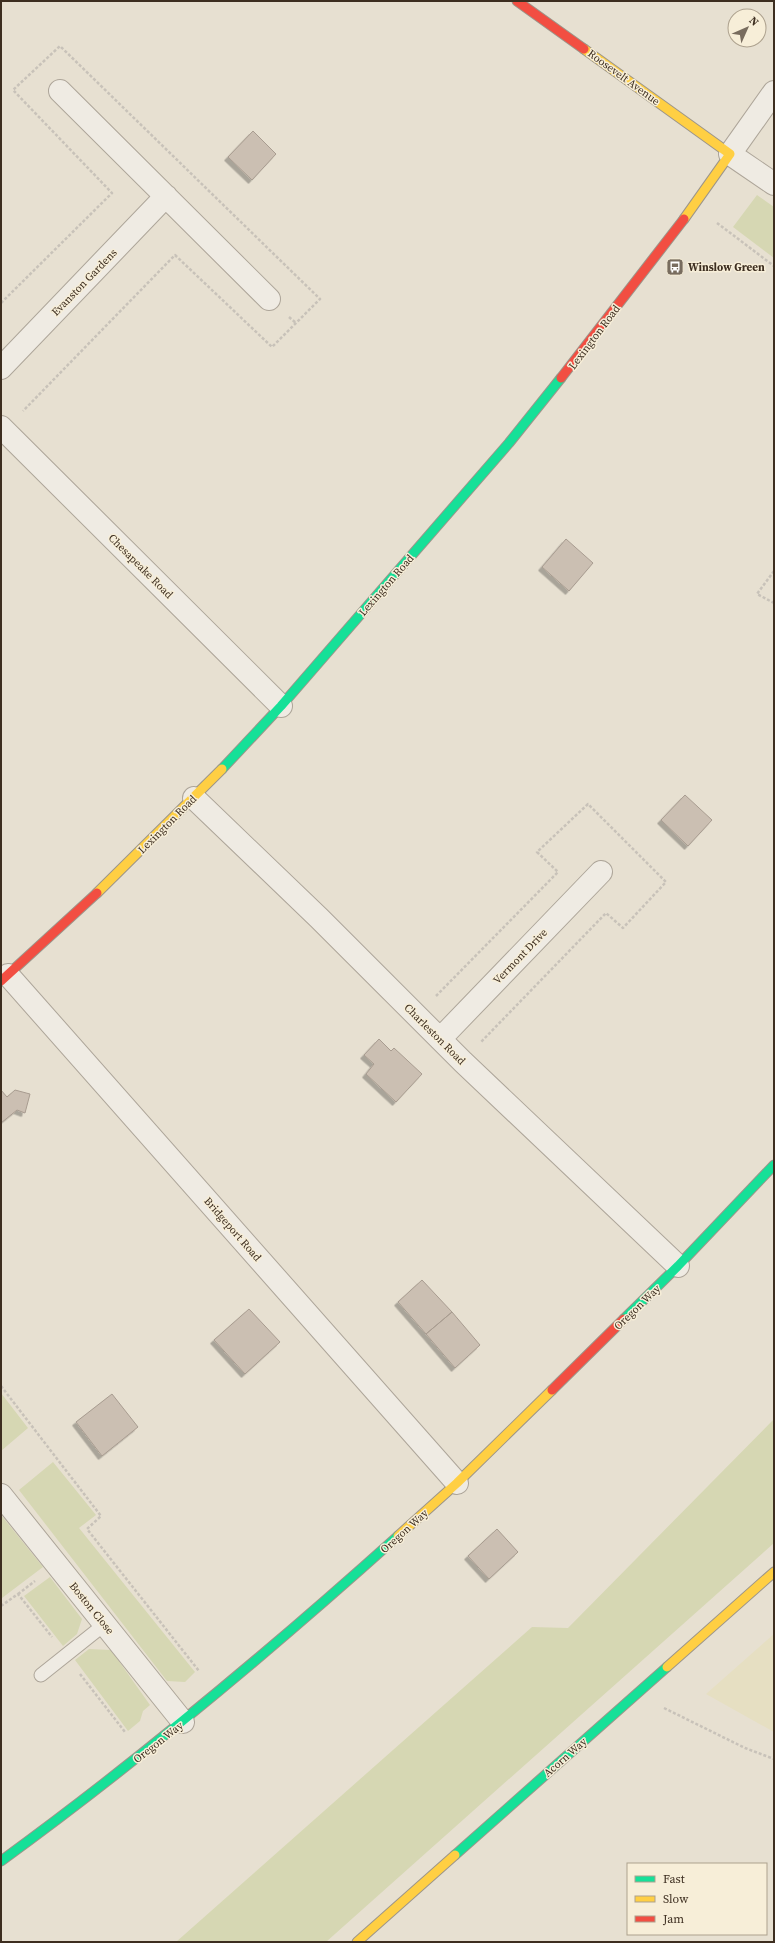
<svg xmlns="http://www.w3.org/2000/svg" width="775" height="1943" font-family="'Source Serif 4',serif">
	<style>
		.farmland { fill: #e6dfc2 }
		.green { fill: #d6d7b3 }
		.building { fill: #cbbfb2; stroke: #a89c90; filter: url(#shadow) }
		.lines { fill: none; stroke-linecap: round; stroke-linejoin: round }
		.lane-casing { stroke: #ada599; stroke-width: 15 }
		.street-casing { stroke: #ada599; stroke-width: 24 }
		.fast-casing { stroke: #9c958a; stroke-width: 11 }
		.slow-casing { stroke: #9c958a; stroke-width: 11 }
		.jam-casing { stroke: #9c958a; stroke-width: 11 }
		.path { stroke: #c8c2b9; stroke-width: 2.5; stroke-dasharray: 3 2; stroke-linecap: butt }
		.lane { stroke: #efebe3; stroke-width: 13 }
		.street { stroke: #efebe3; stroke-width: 22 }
		.fast { stroke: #16e098; stroke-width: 9 }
		.slow { stroke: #ffcf43; stroke-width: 9 }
		.jam { stroke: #f24e42; stroke-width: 9 }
		.labels { text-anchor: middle; stroke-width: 3; stroke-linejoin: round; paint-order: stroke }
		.street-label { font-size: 11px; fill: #3d2e20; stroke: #f7eed8 }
		.poi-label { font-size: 11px; font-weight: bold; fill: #3d2e20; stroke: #f7eed8; text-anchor: start }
	</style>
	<defs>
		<filter id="shadow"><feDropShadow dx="-3.5" dy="3.5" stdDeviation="0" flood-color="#0004"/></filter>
	</defs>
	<rect width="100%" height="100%" fill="#e7e0d1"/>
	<path class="farmland" d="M 774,1634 L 774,1732 L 706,1694 Z"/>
	<path class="green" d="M 757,195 L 774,207 L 774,258 L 733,227 Z
		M 1,1393 L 28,1428 L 1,1451 Z
		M 774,1419 L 774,1543 L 326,1942 L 176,1942 L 532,1627 L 568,1628 Z
		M 53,1462 L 96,1515 L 79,1528 L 195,1672 L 185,1682 L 167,1681 L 19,1490 Z
		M 1,1515 L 43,1567 L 2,1598 L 1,1596 Z
		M 50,1577 L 82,1619 L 77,1634 L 63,1646 L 24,1596 Z
		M 89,1649 L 111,1650 L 150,1705 L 143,1711 L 140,1721 L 128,1731 L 75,1660 Z"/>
	<path class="building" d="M 253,131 L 276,154 L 252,180 L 228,157 Z
		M 566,539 L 593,563 L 569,591 L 542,567 Z
		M 685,795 L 712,820 L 688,846 L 661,820 Z
		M 379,1039 L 391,1051 L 394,1048 L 422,1074 L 396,1102 L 366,1074 L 374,1064 L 364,1055 Z
		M 1,1090 L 7,1097 L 15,1090 L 30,1094 L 25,1113 L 17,1110 L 1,1123 Z
		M 422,1280 L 452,1312 L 426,1334 L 398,1302 Z
		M 249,1309 L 280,1342 L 245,1374 L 214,1340 Z
		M 452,1312 L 480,1345 L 455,1368 L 426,1334 Z
		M 112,1394 L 138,1427 L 102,1456 L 76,1422 Z
		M 497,1529 L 518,1552 L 489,1579 L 468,1556 Z"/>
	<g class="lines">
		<g class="lane-casing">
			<path id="lane" d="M 41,1675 L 105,1624"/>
		</g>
		<g class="street-casing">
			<path id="street" d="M 60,91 L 269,299
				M 774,92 L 730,154 L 774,184
				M 1,368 L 166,196
				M 1,427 L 281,706
				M 194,798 L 319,918 L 463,1062 L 678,1266
				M 8,975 L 457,1483
				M 440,1039 L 601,872
				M 1,1495 L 183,1722"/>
		</g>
		<g class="fast-casing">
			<path id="fast" d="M 222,769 L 281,706 L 509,443 L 561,378
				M 624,1319 L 678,1266 L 774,1165
				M 455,1855 L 667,1667
				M 1,1861 C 140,1760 271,1650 398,1536"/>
		</g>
		<g class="slow-casing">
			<path id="slow" d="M 584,49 L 730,154 L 684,219
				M 97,893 L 222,769
				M 398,1536 L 457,1483 L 552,1390
				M 667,1667 L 774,1572
				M 357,1942 L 455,1855"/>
		</g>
		<g class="jam-casing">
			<path id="jam" d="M 517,1 L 584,49
				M 561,378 L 684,219
				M 1,981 L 97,893
				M 552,1390 L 624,1319"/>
		</g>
		<path class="path" d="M 717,223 L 774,266
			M 1,303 L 112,193 L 13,90 L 60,46 L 320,299 L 272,347 L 175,255 L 23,411
			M 289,317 L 296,323
			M 774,571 L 757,594 L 774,603
			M 436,996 L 558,872 L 537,852 L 588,804 L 666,882 L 623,928 L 606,913 L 481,1042
			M 1,1386 L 101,1516 L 87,1529 L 199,1671
			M 18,1594 L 35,1581
			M 1,1606 L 18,1594 L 52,1637
			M 80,1674 L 125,1732
			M 664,1708 L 745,1748 L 774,1759"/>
		<use href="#lane" class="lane"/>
		<use href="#street" class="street"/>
		<use href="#fast" class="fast"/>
		<use href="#slow" class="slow"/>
		<use href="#jam" class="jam"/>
	</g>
	<defs>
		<g id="bus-square" transform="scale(0.9)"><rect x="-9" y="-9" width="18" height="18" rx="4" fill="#786c5e" stroke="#f7eed8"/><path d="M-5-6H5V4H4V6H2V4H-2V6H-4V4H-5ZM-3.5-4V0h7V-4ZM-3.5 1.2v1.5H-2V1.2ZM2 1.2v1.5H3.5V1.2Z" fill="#fff"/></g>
	</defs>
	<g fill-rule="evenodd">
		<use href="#bus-square" x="675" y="267"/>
	</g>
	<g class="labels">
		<g class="street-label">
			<text transform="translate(624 77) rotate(36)" y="4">Roosevelt Avenue</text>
			<text transform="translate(84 282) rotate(-46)" y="4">Evanston Gardens</text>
			<text transform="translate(594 337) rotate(-53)" y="4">Lexington Road</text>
			<text transform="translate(141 566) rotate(45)" y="4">Chesapeake Road</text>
			<text transform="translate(386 585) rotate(-49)" y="4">Lexington Road</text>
			<text transform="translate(167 824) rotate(-45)" y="4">Lexington Road</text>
			<text transform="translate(520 956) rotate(-46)" y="4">Vermont Drive</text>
			<text transform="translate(435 1034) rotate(45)" y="4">Charleston Road</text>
			<text transform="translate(233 1229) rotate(49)" y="4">Bridgeport Road</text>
			<text transform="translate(637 1307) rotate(-44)" y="4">Oregon Way</text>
			<text transform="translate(404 1531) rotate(-42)" y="4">Oregon Way</text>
			<text transform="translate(92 1608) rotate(51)" y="4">Boston Close</text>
			<text transform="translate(158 1742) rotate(-38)" y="4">Oregon Way</text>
			<text transform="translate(565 1757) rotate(-41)" y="4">Acorn Way</text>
		</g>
		<g class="poi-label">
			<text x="688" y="271">Winslow Green</text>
		</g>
	</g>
	<rect width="775" height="1943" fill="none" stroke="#3d2e20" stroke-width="4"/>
	<rect x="627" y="1863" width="140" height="72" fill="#f7eed8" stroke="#ada18e"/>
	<rect x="635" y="1876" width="20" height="6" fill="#16e098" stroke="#ada18e"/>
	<text x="663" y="1883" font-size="12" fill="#3d2e20">Fast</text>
	<rect x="635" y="1896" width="20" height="6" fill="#ffcf43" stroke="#ada18e"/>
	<text x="663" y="1903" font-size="12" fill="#3d2e20">Slow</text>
	<rect x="635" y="1916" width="20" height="6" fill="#f24e42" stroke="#ada18e"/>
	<text x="663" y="1923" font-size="12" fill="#3d2e20">Jam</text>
	<g transform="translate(747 28) rotate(45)"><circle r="19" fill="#f7eed8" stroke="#ada18e"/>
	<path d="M0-3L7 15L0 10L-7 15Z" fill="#786c5e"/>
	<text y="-6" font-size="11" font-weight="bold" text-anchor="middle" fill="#3d2e20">N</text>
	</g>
</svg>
